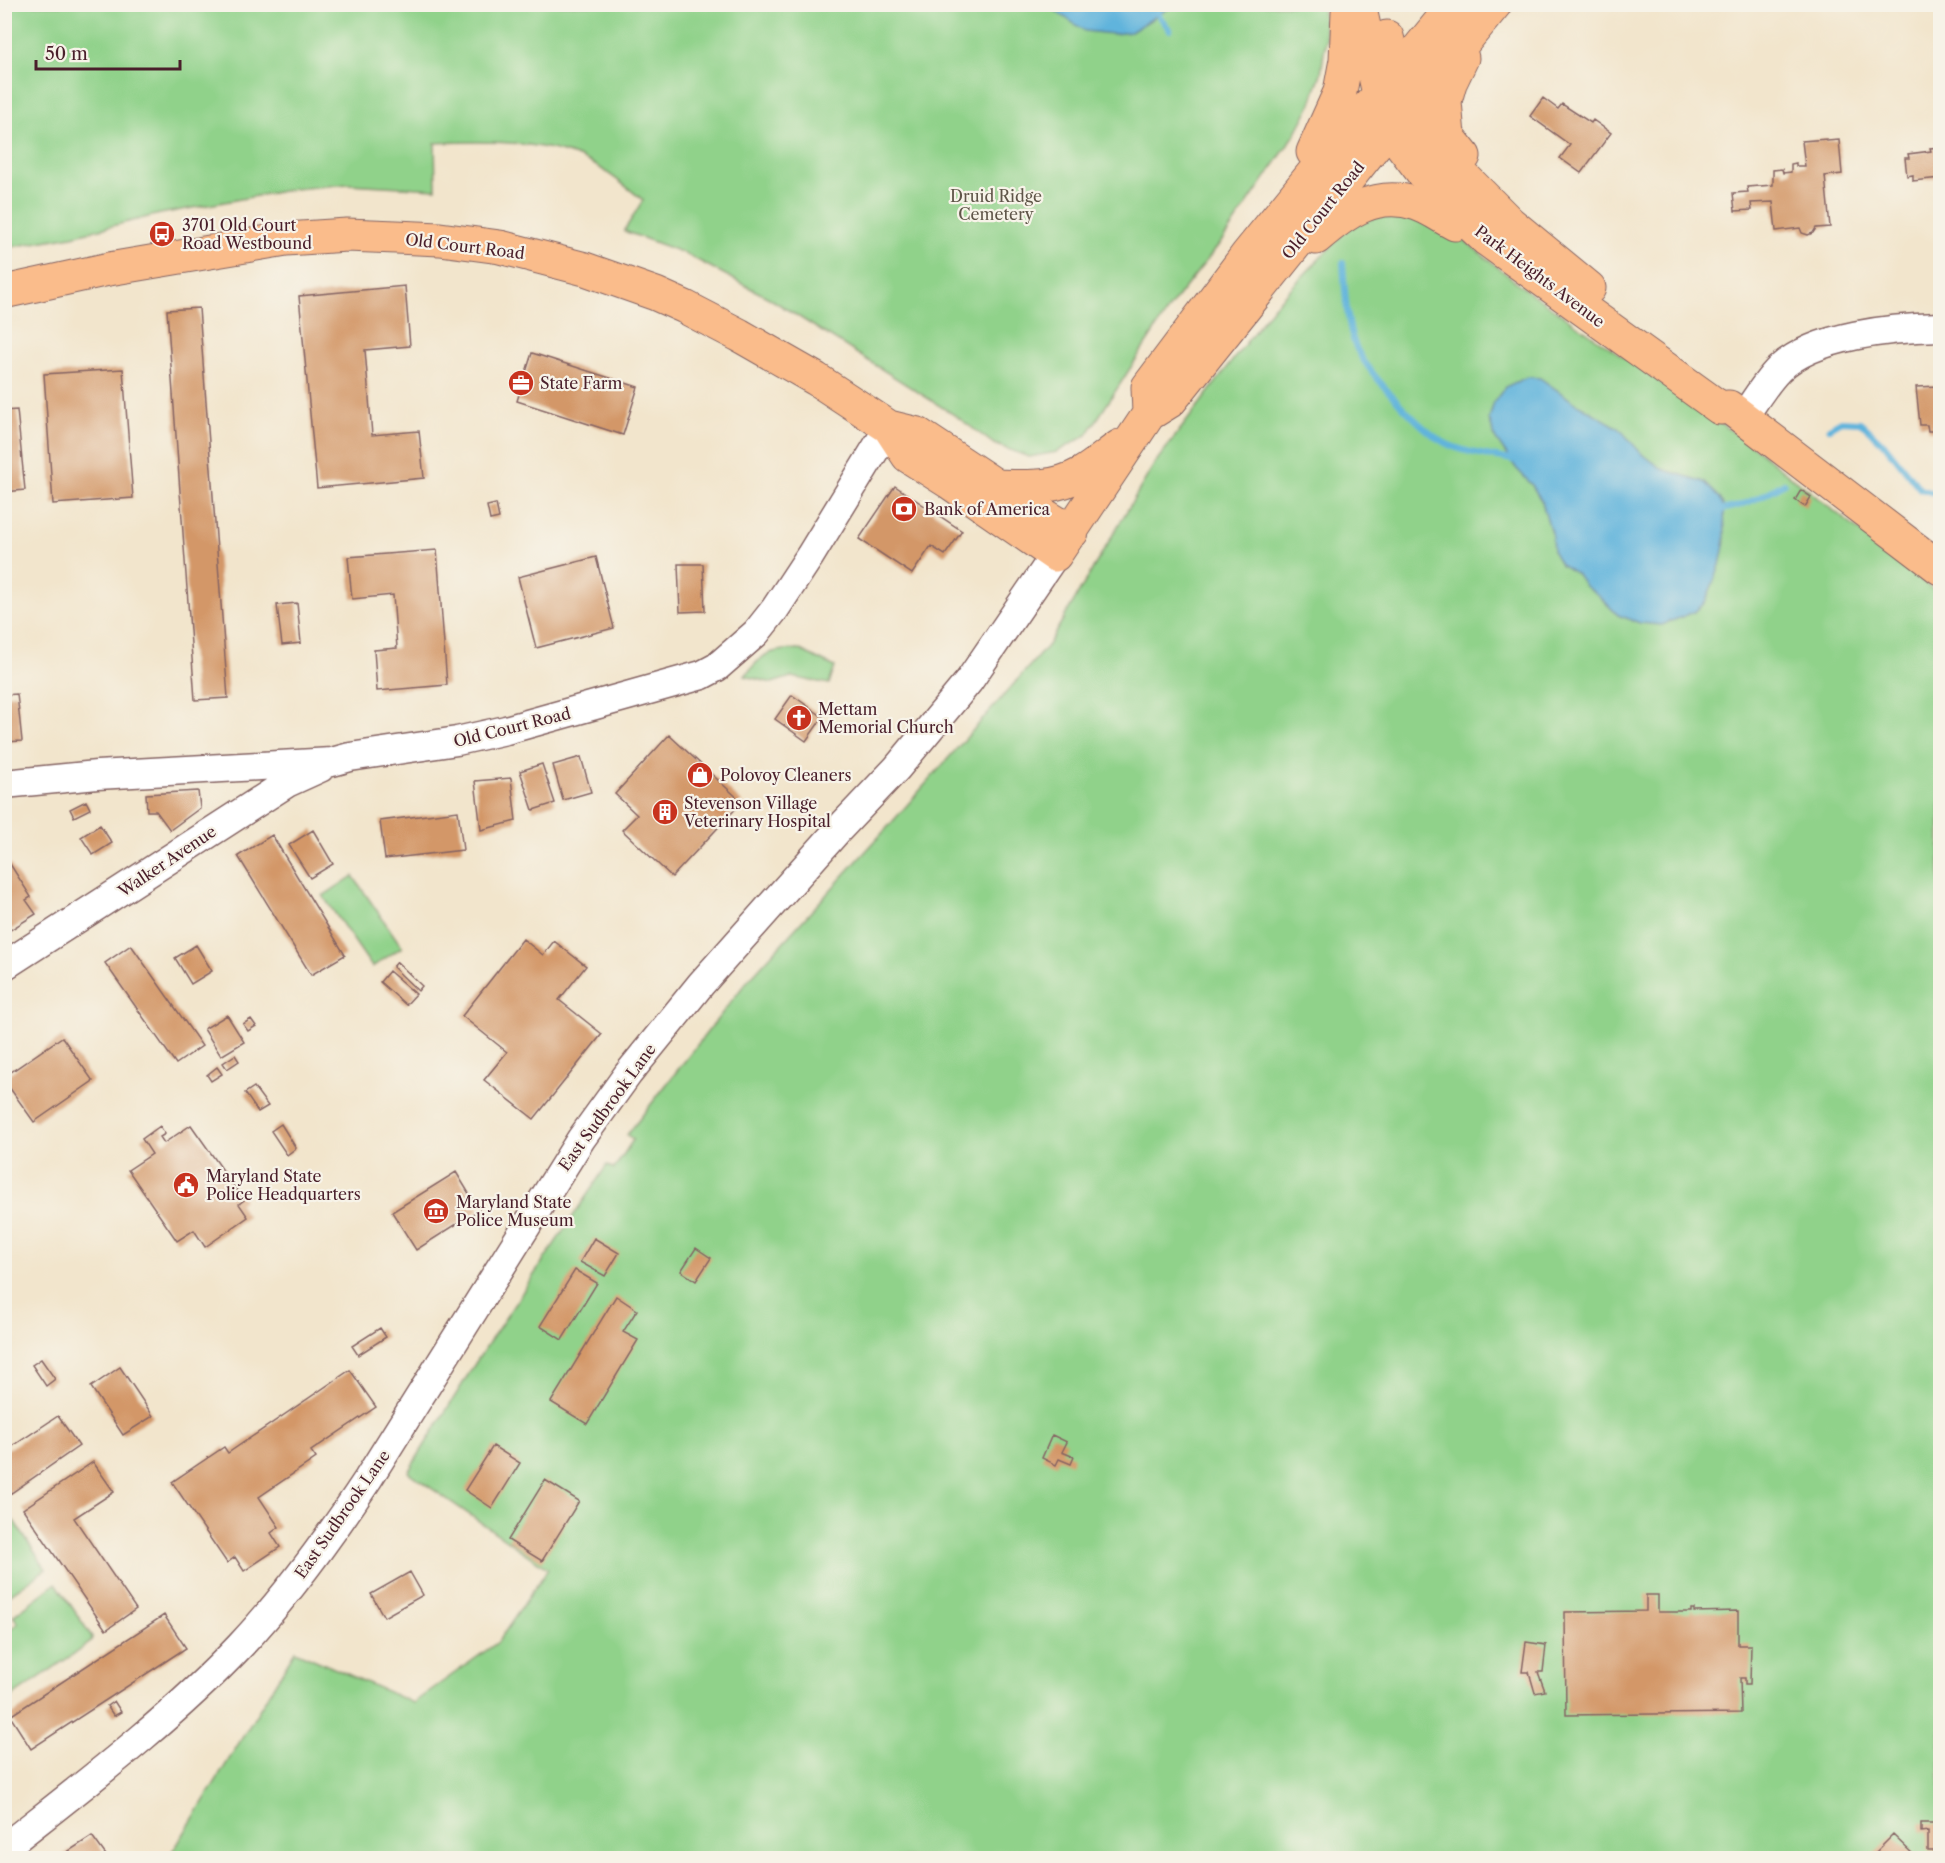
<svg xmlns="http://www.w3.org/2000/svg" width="1945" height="1863" font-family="'Libre Caslon Text',serif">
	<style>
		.green { fill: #90d28a; stroke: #6d785a; stroke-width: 1.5 }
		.water { fill: #61b4dc; stroke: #566a84; stroke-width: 1.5 }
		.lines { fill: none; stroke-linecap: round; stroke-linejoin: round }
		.stream { stroke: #61b4dc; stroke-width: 6 }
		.building { fill: #d39767 }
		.minor-casing { stroke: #856463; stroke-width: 31 }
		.major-casing { stroke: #856463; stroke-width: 35 }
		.minor { stroke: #fff; stroke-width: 28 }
		.major { stroke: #fabc8b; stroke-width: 33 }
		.labels { text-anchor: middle; stroke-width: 4.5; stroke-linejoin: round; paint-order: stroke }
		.park-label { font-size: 16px; fill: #5f5548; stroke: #f7f3e8 }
		.street-label { font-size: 16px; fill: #4a1f2b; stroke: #f7f3e8 }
		.poi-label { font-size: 16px; fill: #4a1f2b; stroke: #f7f3e8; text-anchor: start }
	</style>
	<rect width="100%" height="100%" fill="#f7f3e8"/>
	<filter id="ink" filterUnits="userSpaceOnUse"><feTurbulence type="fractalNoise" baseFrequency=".0167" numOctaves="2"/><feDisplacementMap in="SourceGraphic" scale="12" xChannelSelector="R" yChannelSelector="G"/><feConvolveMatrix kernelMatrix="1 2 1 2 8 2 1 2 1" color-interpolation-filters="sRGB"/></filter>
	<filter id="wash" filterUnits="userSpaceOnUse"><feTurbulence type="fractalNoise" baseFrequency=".008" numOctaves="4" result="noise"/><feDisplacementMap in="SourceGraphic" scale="24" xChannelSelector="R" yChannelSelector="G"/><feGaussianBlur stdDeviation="1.35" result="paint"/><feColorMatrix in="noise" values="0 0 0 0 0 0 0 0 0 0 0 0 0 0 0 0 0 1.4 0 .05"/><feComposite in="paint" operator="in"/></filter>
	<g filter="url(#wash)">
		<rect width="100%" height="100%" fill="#f2e5cc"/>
		<path class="green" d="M 5,5 L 1322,5 L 1326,39 L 1321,73 L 1310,106 L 1294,136 L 1224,238 L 1170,307 L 1087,435 L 1057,452 L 1029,457 L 994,444 L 956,416 L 769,298 L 684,253 L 624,231 L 643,200 C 624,185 604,168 581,158 C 536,140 483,141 435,143 L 436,189 L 348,184 L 294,189 L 160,214 L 72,236 L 5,248 Z
			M 1397,208 L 1449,228 L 1526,290 L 1746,441 L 1940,595 L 1940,1858 L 169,1858 L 295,1651 L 413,1703 L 498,1642 L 548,1569 L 408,1472 L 476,1362 L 607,1165 L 614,1169 L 633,1140 L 627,1135 L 744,985 L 886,829 L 1048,645 L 1155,463 L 1273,307 L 1349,228 Z
			M 798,649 L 835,667 L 829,684 L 791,677 L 772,683 L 745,676 C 764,652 767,651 798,649 Z
			M 353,876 L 402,947 L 372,967 L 323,896 Z
			M 5,1519 L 14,1521 L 46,1569 L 5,1598 Z
			M 56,1583 L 92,1637 L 91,1642 L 5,1701 L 5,1633 L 18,1623 L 13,1616 Z"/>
		<path class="water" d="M 1051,5 L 1174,5 L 1131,32 L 1113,34 L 1085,31 L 1057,12 Z
			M 1527,377 L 1540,378 L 1574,402 L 1619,428 L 1640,452 L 1662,469 L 1704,482 L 1720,498 L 1724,507 L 1725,541 L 1720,565 L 1705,603 L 1694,612 L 1662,625 L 1640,623 L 1618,615 L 1598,595 L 1585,586 L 1577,574 L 1560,564 L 1553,552 L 1552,536 L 1542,502 L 1532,485 L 1516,468 L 1495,438 L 1489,419 L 1494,402 L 1505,387 Z"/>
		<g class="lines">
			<path class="stream" d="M 1150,4 L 1170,30
				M 1343,263 C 1345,290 1346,321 1355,345 C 1365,370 1421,430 1445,443 C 1463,453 1496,456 1516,461
				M 1829,428 L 1841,421 L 1860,422 L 1886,446 L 1920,489 L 1940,495
				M 1716,510 C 1740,509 1764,496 1784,483"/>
		</g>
		<g id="blocks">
			<path class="building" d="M 1543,98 L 1558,109 L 1562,104 L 1591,123 L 1593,120 L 1611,133 L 1581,173 L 1560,158 L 1570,145 L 1530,116 Z
				M 1827,139 L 1827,141 L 1839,140 L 1842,174 L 1825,176 L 1830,227 L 1816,228 L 1813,233 L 1808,235 L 1802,233 L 1800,228 L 1776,231 L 1773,202 L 1751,203 L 1752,210 L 1735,211 L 1733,193 L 1748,192 L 1747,187 L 1773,185 L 1773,170 L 1782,169 L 1783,173 L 1791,172 L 1791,164 L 1796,163 L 1796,166 L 1805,166 L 1802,141 Z
				M 1940,147 L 1940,178 L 1913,181 L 1913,175 L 1907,176 L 1905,158 L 1909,158 L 1908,154 L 1931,151 L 1930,148 Z
				M 405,286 L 410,346 L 365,350 L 372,435 L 419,431 L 424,478 L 317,488 L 299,296 Z
				M 199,308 L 228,698 L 195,700 L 167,310 Z
				M 532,353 L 638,387 L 623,435 L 517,401 Z
				M 123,369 L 133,498 L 53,504 L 44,374 Z
				M 1940,386 L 1940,431 L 1928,431 L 1927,425 L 1920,425 L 1916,387 Z
				M 17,410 L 25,490 L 4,492 L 4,411 Z
				M 895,486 L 962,531 L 945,555 L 931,546 L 912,574 L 859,539 Z
				M 1801,490 L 1811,497 L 1805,507 L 1795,500 Z
				M 496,504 L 499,518 L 490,520 L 487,506 Z
				M 437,550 L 447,685 L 377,691 L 374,650 L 397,648 L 393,595 L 352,599 L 348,557 Z
				M 596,557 L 614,628 L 536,648 L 518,577 Z
				M 678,564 L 703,564 L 705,611 L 680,612 Z
				M 297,603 L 301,643 L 282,645 L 277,605 Z
				M 17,694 L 22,741 L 4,742 L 4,695 Z
				M 792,695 L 823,717 L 806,741 L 775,719 Z
				M 669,735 L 742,802 L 672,877 L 622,830 L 637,815 L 615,794 Z
				M 581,757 L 591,792 L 563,800 L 553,765 Z
				M 542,764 L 555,803 L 533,810 L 520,771 Z
				M 511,778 L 516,821 L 481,830 L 475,781 Z
				M 198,791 L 200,808 L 170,830 L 156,811 L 147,811 L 146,794 Z
				M 86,801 L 90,809 L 74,817 L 70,809 Z
				M 458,811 L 463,850 L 385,859 L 380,821 Z
				M 100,825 L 112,843 L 93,855 L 81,837 Z
				M 313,830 L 333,864 L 310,878 L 289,845 Z
				M 272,835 L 345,955 L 311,975 L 238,856 Z
				M 4,863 L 6,866 L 10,864 L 31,897 L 26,900 L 36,914 L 4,934 Z
				M 523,939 L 543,955 L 554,941 L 586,966 L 559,1000 L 602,1034 L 534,1119 L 484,1080 L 507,1052 L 462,1016 Z
				M 131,945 L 202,1046 L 176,1064 L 105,963 Z
				M 196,945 L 212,971 L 191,984 L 175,958 Z
				M 397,962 L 422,986 L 418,991 L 393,967 Z
				M 389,971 L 416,994 L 406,1005 L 380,982 Z
				M 227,1015 L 244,1042 L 221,1056 L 204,1029 Z
				M 251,1019 L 256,1026 L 248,1031 L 243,1024 Z
				M 62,1037 L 93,1081 L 34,1122 L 4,1080 L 4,1077 Z
				M 235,1055 L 239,1061 L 227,1069 L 223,1063 Z
				M 217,1067 L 222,1074 L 211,1081 L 207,1075 Z
				M 254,1087 L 268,1106 L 258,1112 L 245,1093 Z
				M 281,1124 L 296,1148 L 287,1155 L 271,1131 Z
				M 191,1125 L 244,1200 L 239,1204 L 248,1217 L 205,1247 L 194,1230 L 177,1241 L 128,1170 L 152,1154 L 142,1139 L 160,1126 L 165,1134 L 160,1137 L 164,1143 Z
				M 456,1172 L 479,1210 L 416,1250 L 392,1212 Z
				M 594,1238 L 619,1253 L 605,1276 L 580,1262 Z
				M 696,1248 L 711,1258 L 696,1281 L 681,1271 Z
				M 575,1270 L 597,1283 L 562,1340 L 540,1326 Z
				M 616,1296 L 637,1310 L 623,1332 L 638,1340 L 587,1424 L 551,1402 Z
				M 380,1328 L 386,1337 L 358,1355 L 352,1346 Z
				M 41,1359 L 55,1379 L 46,1386 L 32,1365 Z
				M 120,1367 L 153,1416 L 123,1435 L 91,1387 Z
				M 350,1370 L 376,1407 L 311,1451 L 316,1458 L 259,1497 L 279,1527 L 271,1533 L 280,1547 L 244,1571 L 235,1557 L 227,1563 L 172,1482 L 224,1447 L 228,1453 Z
				M 58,1416 L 79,1446 L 4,1498 L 4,1452 Z
				M 1052,1435 L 1067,1442 L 1062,1452 L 1074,1457 L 1071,1464 L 1059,1459 L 1056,1465 L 1042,1458 Z
				M 493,1446 L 520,1463 L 492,1508 L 465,1490 Z
				M 93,1462 L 114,1492 L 74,1518 L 136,1609 L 106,1630 L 23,1509 Z
				M 545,1480 L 579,1501 L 542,1561 L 508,1540 Z
				M 410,1572 L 423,1595 L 384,1617 L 371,1594 Z
				M 1646,1595 L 1658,1595 L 1658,1612 L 1691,1612 L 1691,1609 L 1694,1609 L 1694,1612 L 1738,1611 L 1738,1645 L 1751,1645 L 1750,1684 L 1745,1684 L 1745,1678 L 1740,1678 L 1741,1713 L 1566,1715 L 1565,1612 L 1646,1611 Z
				M 164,1615 L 186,1648 L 31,1749 L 10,1716 Z
				M 1526,1642 L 1546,1645 L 1543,1672 L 1538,1672 L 1545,1691 L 1535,1693 L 1529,1672 L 1522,1672 Z
				M 114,1701 L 121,1712 L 114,1716 L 107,1706 Z
				M 1921,1823 L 1940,1823 L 1940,1851 L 1928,1851 L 1928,1831 L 1921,1832 Z
				M 1893,1835 L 1917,1858 L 1870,1858 Z
				M 92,1836 L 108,1858 L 58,1858 Z"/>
		</g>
	</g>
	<g filter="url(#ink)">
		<use href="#blocks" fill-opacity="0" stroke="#856463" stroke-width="1.5"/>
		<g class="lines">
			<g class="minor-casing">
				<path id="minor" d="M 1743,418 C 1754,402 1765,383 1779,369 C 1815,335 1892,328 1940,327
					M 4,784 L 97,775 L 332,762 L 350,757 L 457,741 L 506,730 L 702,675 L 717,667 L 756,633 L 775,609 L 810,556 L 889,427
					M 4,966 L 287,783 L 320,768
					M 4,1848 C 85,1784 169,1721 240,1646 C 288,1595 329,1538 368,1479 L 581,1139 L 628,1074 L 701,984 L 839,829 L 897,768 L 969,681 L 1055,555"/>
			</g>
			<g class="major-casing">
				<path id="major" d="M 1359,4 L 1379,94 L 1403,147 L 1442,198 L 1486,239 L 1720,408 L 1729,407 L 1940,568
					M 1387,37 L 1397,75 L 1412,105 L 1449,162 L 1510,223 L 1589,288
					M 1462,58 L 1450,83 L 1445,101 L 1448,136 L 1464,156
					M 1313,152 L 1340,92 L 1346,60 L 1348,12
					M 1316,238 C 1346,212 1376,190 1417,204 C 1430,208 1443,218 1455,224
					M 4,292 L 109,269 L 286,239 L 347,235 L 396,237 L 440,239 L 500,247 L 585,269 L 656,294 L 685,307 L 739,335 L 816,379 L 889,427 L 918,434 L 995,485 L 1072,532
					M 1149,414 L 1148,387 L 1247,255 L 1358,118 L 1397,75 L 1455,4
					M 889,427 L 908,456 L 949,482 L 1055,555 L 1149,414 L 1170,401 L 1375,145 L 1412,105 L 1495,4
					M 997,486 C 1026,487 1055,489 1081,474 C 1095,466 1107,455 1120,446"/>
			</g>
			<use href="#minor" class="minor"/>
			<use href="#major" class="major"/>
		</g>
	</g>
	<defs>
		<g id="bus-disc" transform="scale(1.35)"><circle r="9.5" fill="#c8321e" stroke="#f7f3e8"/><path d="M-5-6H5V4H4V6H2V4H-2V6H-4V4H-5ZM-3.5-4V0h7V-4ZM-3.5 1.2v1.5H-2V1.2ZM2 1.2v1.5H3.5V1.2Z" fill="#fff"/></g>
		<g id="office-disc" transform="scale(1.35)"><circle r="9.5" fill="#c8321e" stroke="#f7f3e8"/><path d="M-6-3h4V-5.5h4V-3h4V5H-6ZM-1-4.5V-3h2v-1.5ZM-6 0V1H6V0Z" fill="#fff"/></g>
		<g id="bank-disc" transform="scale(1.35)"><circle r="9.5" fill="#c8321e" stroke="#f7f3e8"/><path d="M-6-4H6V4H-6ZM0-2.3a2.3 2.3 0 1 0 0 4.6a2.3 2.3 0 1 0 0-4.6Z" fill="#fff"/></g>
		<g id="church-disc" transform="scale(1.35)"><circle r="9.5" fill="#c8321e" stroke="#f7f3e8"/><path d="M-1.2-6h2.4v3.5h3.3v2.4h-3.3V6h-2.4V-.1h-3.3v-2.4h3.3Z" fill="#fff"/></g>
		<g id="shop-disc" transform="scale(1.35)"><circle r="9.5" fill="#c8321e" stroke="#f7f3e8"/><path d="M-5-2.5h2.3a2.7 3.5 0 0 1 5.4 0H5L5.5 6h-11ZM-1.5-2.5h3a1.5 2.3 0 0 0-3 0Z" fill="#fff"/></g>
		<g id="building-disc" transform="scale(1.35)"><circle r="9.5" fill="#c8321e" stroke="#f7f3e8"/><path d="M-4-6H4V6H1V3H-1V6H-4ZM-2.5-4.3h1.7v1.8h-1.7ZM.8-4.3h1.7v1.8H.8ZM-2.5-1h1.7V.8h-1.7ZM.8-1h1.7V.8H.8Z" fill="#fff"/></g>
		<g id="civic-disc" transform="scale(1.35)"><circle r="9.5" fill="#c8321e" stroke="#f7f3e8"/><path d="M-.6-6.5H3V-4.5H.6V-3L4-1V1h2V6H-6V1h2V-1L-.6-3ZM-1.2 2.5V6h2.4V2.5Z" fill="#fff"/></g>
		<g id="museum-disc" transform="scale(1.35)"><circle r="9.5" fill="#c8321e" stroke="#f7f3e8"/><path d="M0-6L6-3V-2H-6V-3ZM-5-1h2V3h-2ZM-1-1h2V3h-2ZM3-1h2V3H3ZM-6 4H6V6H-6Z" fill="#fff"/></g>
	</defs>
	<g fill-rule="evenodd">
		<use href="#bus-disc" x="162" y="234"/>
		<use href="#office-disc" x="521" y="383"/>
		<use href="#bank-disc" x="904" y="509"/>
		<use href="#church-disc" x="799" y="718"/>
		<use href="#shop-disc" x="700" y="775"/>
		<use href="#building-disc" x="665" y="812"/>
		<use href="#civic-disc" x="186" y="1185"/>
		<use href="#museum-disc" x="436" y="1211"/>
	</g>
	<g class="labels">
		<g class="park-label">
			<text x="996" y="202">Druid Ridge<tspan x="996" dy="18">Cemetery</tspan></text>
		</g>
		<g class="street-label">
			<text transform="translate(1323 210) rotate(-51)" y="6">Old Court Road</text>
			<text transform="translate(465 246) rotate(7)" y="6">Old Court Road</text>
			<text transform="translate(1540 276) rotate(37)" y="6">Park Heights Avenue</text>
			<text transform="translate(512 727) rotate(-14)" y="6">Old Court Road</text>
			<text transform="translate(167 861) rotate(-34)" y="6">Walker Avenue</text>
			<text transform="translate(607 1107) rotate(-54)" y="6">East Sudbrook Lane</text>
			<text transform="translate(342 1514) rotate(-55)" y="6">East Sudbrook Lane</text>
		</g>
		<g class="poi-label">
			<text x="182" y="231">3701 Old Court<tspan x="182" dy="18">Road Westbound</tspan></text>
			<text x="540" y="389">State Farm</text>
			<text x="924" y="515">Bank of America</text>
			<text x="818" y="715">Mettam<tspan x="818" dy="18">Memorial Church</tspan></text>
			<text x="720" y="781">Polovoy Cleaners</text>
			<text x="684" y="809">Stevenson Village<tspan x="684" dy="18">Veterinary Hospital</tspan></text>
			<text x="206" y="1182">Maryland State<tspan x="206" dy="18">Police Headquarters</tspan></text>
			<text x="456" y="1208">Maryland State<tspan x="456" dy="18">Police Museum</tspan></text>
		</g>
	</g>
	<rect width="1945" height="1863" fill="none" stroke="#f7f3e8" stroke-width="24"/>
	<path d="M36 60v9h144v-9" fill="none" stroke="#4a1f2b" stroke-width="3"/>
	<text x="45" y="60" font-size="18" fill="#4a1f2b" stroke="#f7f3e8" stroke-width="4.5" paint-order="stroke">50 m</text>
</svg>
